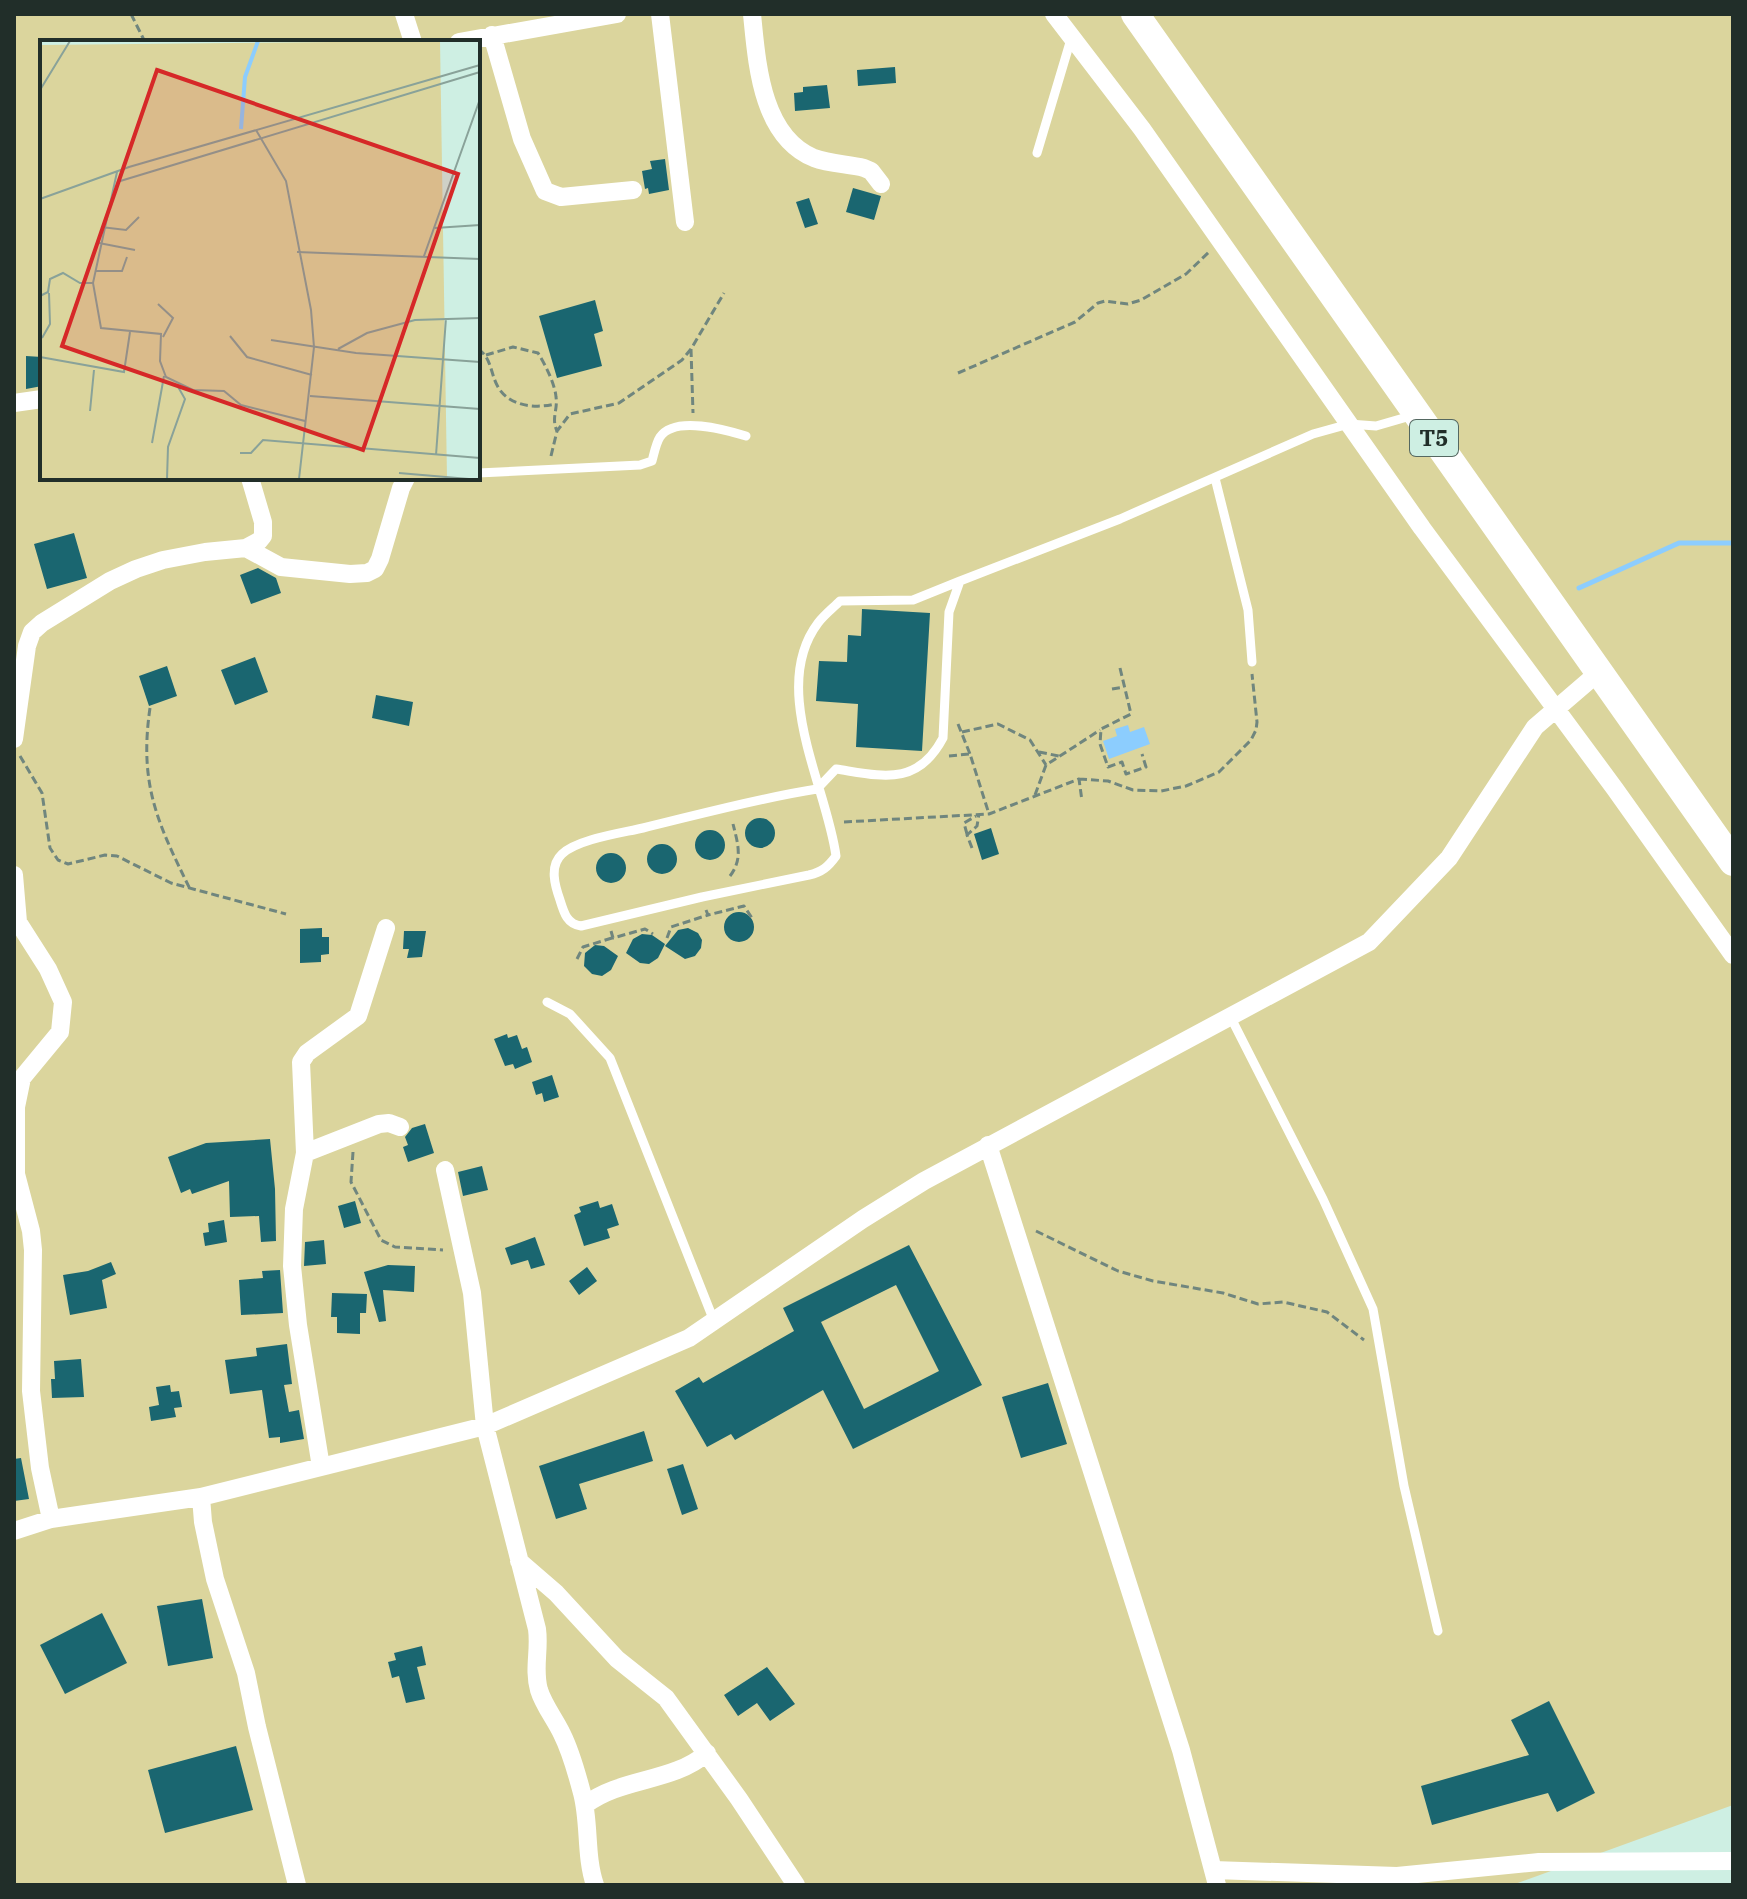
<svg xmlns="http://www.w3.org/2000/svg" width="1747" height="1899" font-family="'IBM Plex Serif',serif">
	<style>
		.green { fill: #dbd59d; fill-rule: evenodd }
		.water { fill: #8ccdfe }
		.lines { fill: none; stroke-linecap: round; stroke-linejoin: round }
		.stream { stroke: #8ccdfe; stroke-width: 5 }
		.building { fill: #1a6670; fill-rule: evenodd }
		.path { stroke: #70867e; stroke-width: 3; stroke-dasharray: 8 4; stroke-linecap: butt }
		.service { stroke: #fff; stroke-width: 9 }
		.minor { stroke: #fff; stroke-width: 18 }
		.trunk { stroke: #fff; stroke-width: 28 }
		.labels { text-anchor: middle; stroke-width: 8; stroke-linejoin: round; paint-order: stroke }
		.shield { fill: #ceefe3; stroke: #556861; stroke-width: 2 }
		.shield-label { font-size: 22px; font-weight: bold; fill: #212e29 }
		.inset-river { fill: none; stroke: #8ccdfe; stroke-width: 4 }
		.inset-road { fill: none; stroke: #89a299; stroke-width: 2 }
		.view { fill: #d62828; fill-opacity: 0.15; stroke: #d62828; stroke-width: 4 }
		.inset-edge { fill: none; stroke: #212e29; stroke-width: 4 }
	</style>
	<rect width="100%" height="100%" fill="#ceefe3"/>
	<path class="green" d="M 14,14 L 1733,14 L 1733,1805 L 1512,1885 L 14,1885 ZM 42,42 L 478,42 L 478,478 L 42,478 Z"/>
	<path class="water" d="M 1128,725 L 1130,732 L 1144,727 L 1150,744 L 1109,759 L 1103,741 L 1117,736 L 1115,729 Z"/>
	<g class="lines">
		<path class="stream" d="M 1579,588 L 1679,543 L 1733,543"/>
	</g>
	<path class="building" d="M 895,67 L 896,83 L 858,86 L 857,70 Z
		M 827,85 L 830,108 L 795,111 L 794,93 L 803,92 L 803,87 Z
		M 665,159 L 669,190 L 649,194 L 648,188 L 645,189 L 642,171 L 652,169 L 650,161 Z
		M 853,188 L 881,196 L 874,220 L 846,212 Z
		M 809,198 L 818,224 L 805,228 L 796,202 Z
		M 595,300 L 603,331 L 594,334 L 602,366 L 557,378 L 539,316 Z
		M 26,356 L 42,357 L 42,386 L 26,389 Z
		M 74,533 L 87,578 L 47,589 L 34,544 Z
		M 258,568 L 276,578 L 281,593 L 251,604 L 240,575 Z
		M 862,609 L 930,613 L 922,751 L 856,747 L 858,704 L 816,701 L 819,661 L 847,662 L 848,635 L 861,636 Z
		M 255,657 L 268,692 L 235,705 L 221,670 Z
		M 167,666 L 177,696 L 149,706 L 139,676 Z
		M 376,695 L 413,702 L 409,726 L 372,718 Z
		M745 833a15 15 0 1 1 30 0a15 15 0 1 1-30 0Z
		M 991,828 L 999,854 L 982,860 L 974,834 Z
		M695 845a15 15 0 1 1 30 0a15 15 0 1 1-30 0Z
		M647 859a15 15 0 1 1 30 0a15 15 0 1 1-30 0Z
		M596 868a15 15 0 1 1 30 0a15 15 0 1 1-30 0Z
		M724 927a15 15 0 1 1 30 0a15 15 0 1 1-30 0Z
		M 322,928 L 322,937 L 329,937 L 329,954 L 321,955 L 321,962 L 300,963 L 300,929 Z
		M 688,928 L 698,933 L 702,940 L 701,948 L 695,956 L 685,959 L 665,946 L 678,930 Z
		M 404,931 L 426,931 L 422,957 L 407,958 L 409,949 L 403,949 Z
		M 642,934 L 652,935 L 665,944 L 658,958 L 649,964 L 640,963 L 626,953 L 633,939 Z
		M 595,945 L 604,946 L 618,956 L 611,970 L 602,976 L 592,974 L 584,966 L 585,953 Z
		M 507,1034 L 508,1038 L 517,1035 L 522,1049 L 527,1047 L 532,1062 L 515,1069 L 513,1064 L 505,1066 L 494,1039 Z
		M 552,1075 L 559,1097 L 544,1102 L 542,1093 L 536,1095 L 532,1082 Z
		M 425,1124 L 434,1153 L 408,1162 L 403,1147 L 408,1145 L 405,1137 L 412,1128 Z
		M 270,1139 L 275,1189 L 276,1241 L 261,1242 L 259,1216 L 230,1217 L 229,1181 L 192,1194 L 190,1189 L 181,1193 L 168,1157 L 206,1143 Z
		M 482,1166 L 488,1190 L 463,1196 L 458,1172 Z
		M 355,1201 L 361,1223 L 344,1228 L 338,1206 Z
		M 598,1201 L 600,1208 L 612,1204 L 619,1225 L 607,1229 L 610,1238 L 584,1246 L 574,1215 L 581,1212 L 579,1207 Z
		M 224,1220 L 227,1242 L 205,1246 L 203,1233 L 209,1232 L 208,1223 Z
		M 535,1237 L 545,1265 L 531,1269 L 528,1260 L 511,1265 L 505,1248 Z
		M 324,1240 L 326,1264 L 304,1266 L 305,1242 Z
		M 909,1245 L 982,1385 L 853,1449 L 823,1390 L 735,1440 L 731,1434 L 707,1447 L 675,1391 L 699,1377 L 703,1383 L 794,1331 L 783,1308 ZM 896,1285 L 939,1371 L 864,1409 L 821,1322 Z
		M 111,1262 L 116,1274 L 102,1280 L 107,1308 L 70,1315 L 63,1275 L 88,1271 Z
		M 388,1265 L 415,1266 L 414,1292 L 383,1290 L 386,1321 L 379,1322 L 364,1272 Z
		M 587,1267 L 597,1281 L 579,1295 L 569,1281 Z
		M 280,1270 L 283,1313 L 241,1315 L 239,1280 L 263,1278 L 262,1271 Z
		M 332,1293 L 367,1294 L 366,1313 L 360,1313 L 360,1334 L 337,1333 L 337,1317 L 331,1317 Z
		M 287,1344 L 292,1384 L 284,1385 L 289,1412 L 299,1410 L 304,1439 L 280,1443 L 280,1437 L 269,1438 L 262,1390 L 230,1394 L 225,1360 L 257,1356 L 256,1348 Z
		M 81,1359 L 84,1397 L 52,1398 L 51,1379 L 55,1379 L 54,1361 Z
		M 1048,1383 L 1067,1444 L 1021,1458 L 1002,1397 Z
		M 170,1385 L 171,1392 L 179,1391 L 182,1407 L 174,1408 L 176,1417 L 151,1421 L 149,1407 L 159,1405 L 156,1387 Z
		M 644,1431 L 653,1461 L 579,1484 L 587,1509 L 556,1519 L 539,1466 Z
		M 21,1458 L 29,1499 L 14,1501 L 14,1459 Z
		M 683,1464 L 698,1509 L 682,1515 L 667,1469 Z
		M 202,1599 L 213,1658 L 168,1666 L 157,1606 Z
		M 102,1613 L 127,1663 L 65,1694 L 40,1645 Z
		M 422,1646 L 426,1665 L 417,1667 L 425,1699 L 406,1703 L 399,1676 L 392,1678 L 388,1662 L 396,1660 L 394,1653 Z
		M 767,1667 L 795,1704 L 770,1721 L 757,1703 L 738,1716 L 724,1695 Z
		M 1549,1701 L 1595,1793 L 1557,1812 L 1548,1793 L 1432,1825 L 1421,1786 L 1529,1755 L 1511,1720 Z
		M 236,1746 L 253,1810 L 165,1833 L 148,1770 Z"/>
	<g class="lines">
		<path class="path" d="M 131,14 L 145,42
			M 478,349 C 492,358 490,373 498,387 C 509,406 535,409 555,404
			M 691,349 L 693,413
			M 486,355 L 513,347 L 538,353 C 545,364 555,384 556,397 C 558,410 551,418 557,431
			M 958,373 L 1075,322 L 1098,303 L 1105,301 L 1128,304 L 1141,300 L 1186,274 L 1209,252
			M 551,456 L 557,431 L 570,414 L 619,403 L 682,360 L 691,349 L 724,293
			M 1120,668 L 1131,714 L 1101,729 L 1100,744 L 1108,767 L 1122,762 L 1126,774 L 1146,767 L 1142,754
			M 1112,689 L 1124,687
			M 150,708 C 139,784 157,822 190,889
			M 958,724 L 970,754
			M 962,732 L 998,724 L 1030,740 L 1046,765
			M 1039,752 L 1059,756
			M 20,756 L 42,793 L 50,848 L 58,860 L 68,864 L 105,855 L 117,856 L 171,883 L 286,914
			M 949,756 L 970,754 L 989,814
			M 1079,779 L 1108,781 L 1133,790 L 1161,791 L 1186,786 L 1219,772 L 1251,740 L 1256,730 L 1257,722 L 1252,674
			M 1035,795 L 1046,765 L 1100,730
			M 844,822 L 989,814 L 1079,779 L 1082,801
			M 967,834 L 964,823 L 976,816
			M 972,848 L 967,835 L 977,826 L 979,814
			M 730,876 C 743,859 738,844 733,824
			M 706,910 L 708,915 L 744,906 L 752,918
			M 611,931 L 613,938 L 645,929 L 653,934
			M 667,938 L 671,927 L 708,915
			M 577,959 L 583,947 L 612,938
			M 353,1152 L 351,1182 L 381,1240 L 395,1247 L 443,1250
			M 1036,1231 L 1118,1271 L 1153,1281 L 1223,1293 L 1258,1304 L 1283,1302 L 1327,1312 L 1364,1340"/>
		<path class="service" d="M 1037,153 L 1071,39
			M 478,473 L 640,465 L 652,461 C 654,454 656,443 660,437 C 675,415 726,430 746,436
			M 1215,478 L 1248,610 L 1252,662
			M 960,581 L 913,600 L 840,601 C 833,608 824,615 818,623 C 769,688 827,787 836,856 C 828,867 822,872 809,875 L 702,897 L 581,926 C 567,924 564,913 560,900 C 555,886 549,866 562,854 C 578,839 622,833 643,828 C 701,814 759,798 817,789 L 836,769 C 882,776 917,787 943,738 L 949,612 L 960,581 L 1120,519 L 1313,434 L 1349,424 L 1376,426 L 1414,415
			M 547,1002 L 570,1014 L 610,1058 L 714,1321
			M 1231,1018 L 1323,1199 L 1373,1309 L 1404,1486 L 1438,1631"/>
		<path class="minor" d="M 404,14 L 413,42
			M 660,14 L 685,222
			M 752,14 C 757,63 761,136 814,158 C 830,164 848,164 864,168 L 871,171 L 881,184
			M 1054,14 L 1142,129 L 1422,528 L 1615,789 L 1733,955
			M 492,35 L 522,139 L 545,191 L 561,197 L 633,190
			M 459,42 L 617,14
			M 14,403 L 42,399
			M 246,548 L 281,567 L 350,574 L 367,573 L 375,569 L 380,559 L 401,488 L 406,478
			M 14,739 L 27,646 L 32,632 L 42,623 L 110,581 L 136,569 L 163,560 L 205,552 L 246,548 L 259,541 L 263,536 L 263,522 L 250,478
			M 14,875 L 18,922 L 48,969 L 63,1002 L 60,1032 L 22,1078 L 16,1107 L 16,1174 L 31,1231 L 33,1250 L 31,1391 L 40,1468 L 51,1519
			M 988,1145 L 1181,1750 L 1217,1885
			M 305,1153 L 379,1124 L 389,1123 L 400,1127
			M 445,1170 L 472,1293 L 485,1426 L 537,1629 C 540,1650 533,1669 539,1690 C 544,1706 555,1719 562,1734 C 571,1752 577,1774 582,1793 C 590,1823 585,1856 595,1885
			M 321,1467 L 298,1325 L 292,1266 L 294,1209 L 305,1153 L 301,1062 L 307,1053 L 358,1016 L 386,928
			M 201,1497 L 203,1522 L 215,1579 L 246,1673 L 257,1727 L 297,1885
			M 14,1531 L 51,1519 L 201,1497 L 485,1426 L 689,1338 L 863,1219 L 924,1181 L 1369,942 L 1449,858 L 1535,727 L 1599,672
			M 519,1561 L 556,1593 L 617,1659 L 666,1698 L 739,1799 L 796,1885
			M 585,1805 C 622,1777 672,1783 707,1753
			M 1213,1870 L 1397,1876 L 1539,1862 L 1733,1861"/>
		<path class="trunk" d="M 1135,14 L 1733,862"/>
	</g>
	<g class="labels">
		<rect class="shield" x="1410" y="420" width="48" height="36" rx="6"/>
		<g class="shield-label">
			<text x="1434" y="446">T5</text>
		</g>
	</g>
	<g transform="translate(40 40)">
		<rect width="440" height="440" fill="#ceefe3"/>
		<path d="M 400,1 L 407,439 L 0,439 L 0,5 Z" fill="#dbd59d"/>
		<path class="inset-river" d="M 201,89 L 205,37 L 218,1"/>
		<path class="inset-road" d="M 0,50 L 30,1M 216,90 L 246,141 L 271,270 L 274,307 L 259,439M 77,132 L 53,243 L 61,288 L 121,294 L 120,321 L 126,337 L 153,350 L 184,351 L 201,365 L 265,381M 77,142 L 440,32M 0,159 L 89,127 L 440,25M 61,187 L 86,190 L 99,177M 395,188 L 440,185M 59,203 L 95,210M 257,212 L 440,219M 384,216 L 440,59M 55,231 L 82,231 L 87,217M 0,256 L 8,252 L 10,239 L 23,233 L 40,243 L 53,243M 118,264 L 133,278 L 123,297M 190,296 L 207,317 L 272,335M 2,298 L 10,284 L 9,253M 231,300 L 316,313 L 440,322M 298,309 L 327,293 L 375,280 L 440,278M 0,317 L 84,332 L 90,292M 270,356 L 440,369M 50,371 L 54,330M 112,403 L 124,336M 200,413 L 211,413 L 223,400 L 440,418M 396,415 L 406,278M 359,433 L 429,439M 127,439 L 128,407 L 145,359 L 137,345"/>
		<path class="view" d="M 117,30 L 418,134 L 323,410 L 22,306 Z"/>
		<rect width="440" height="440" class="inset-edge"/>
	</g>
	<rect width="1747" height="1899" fill="none" stroke="#212e29" stroke-width="32"/>
</svg>
